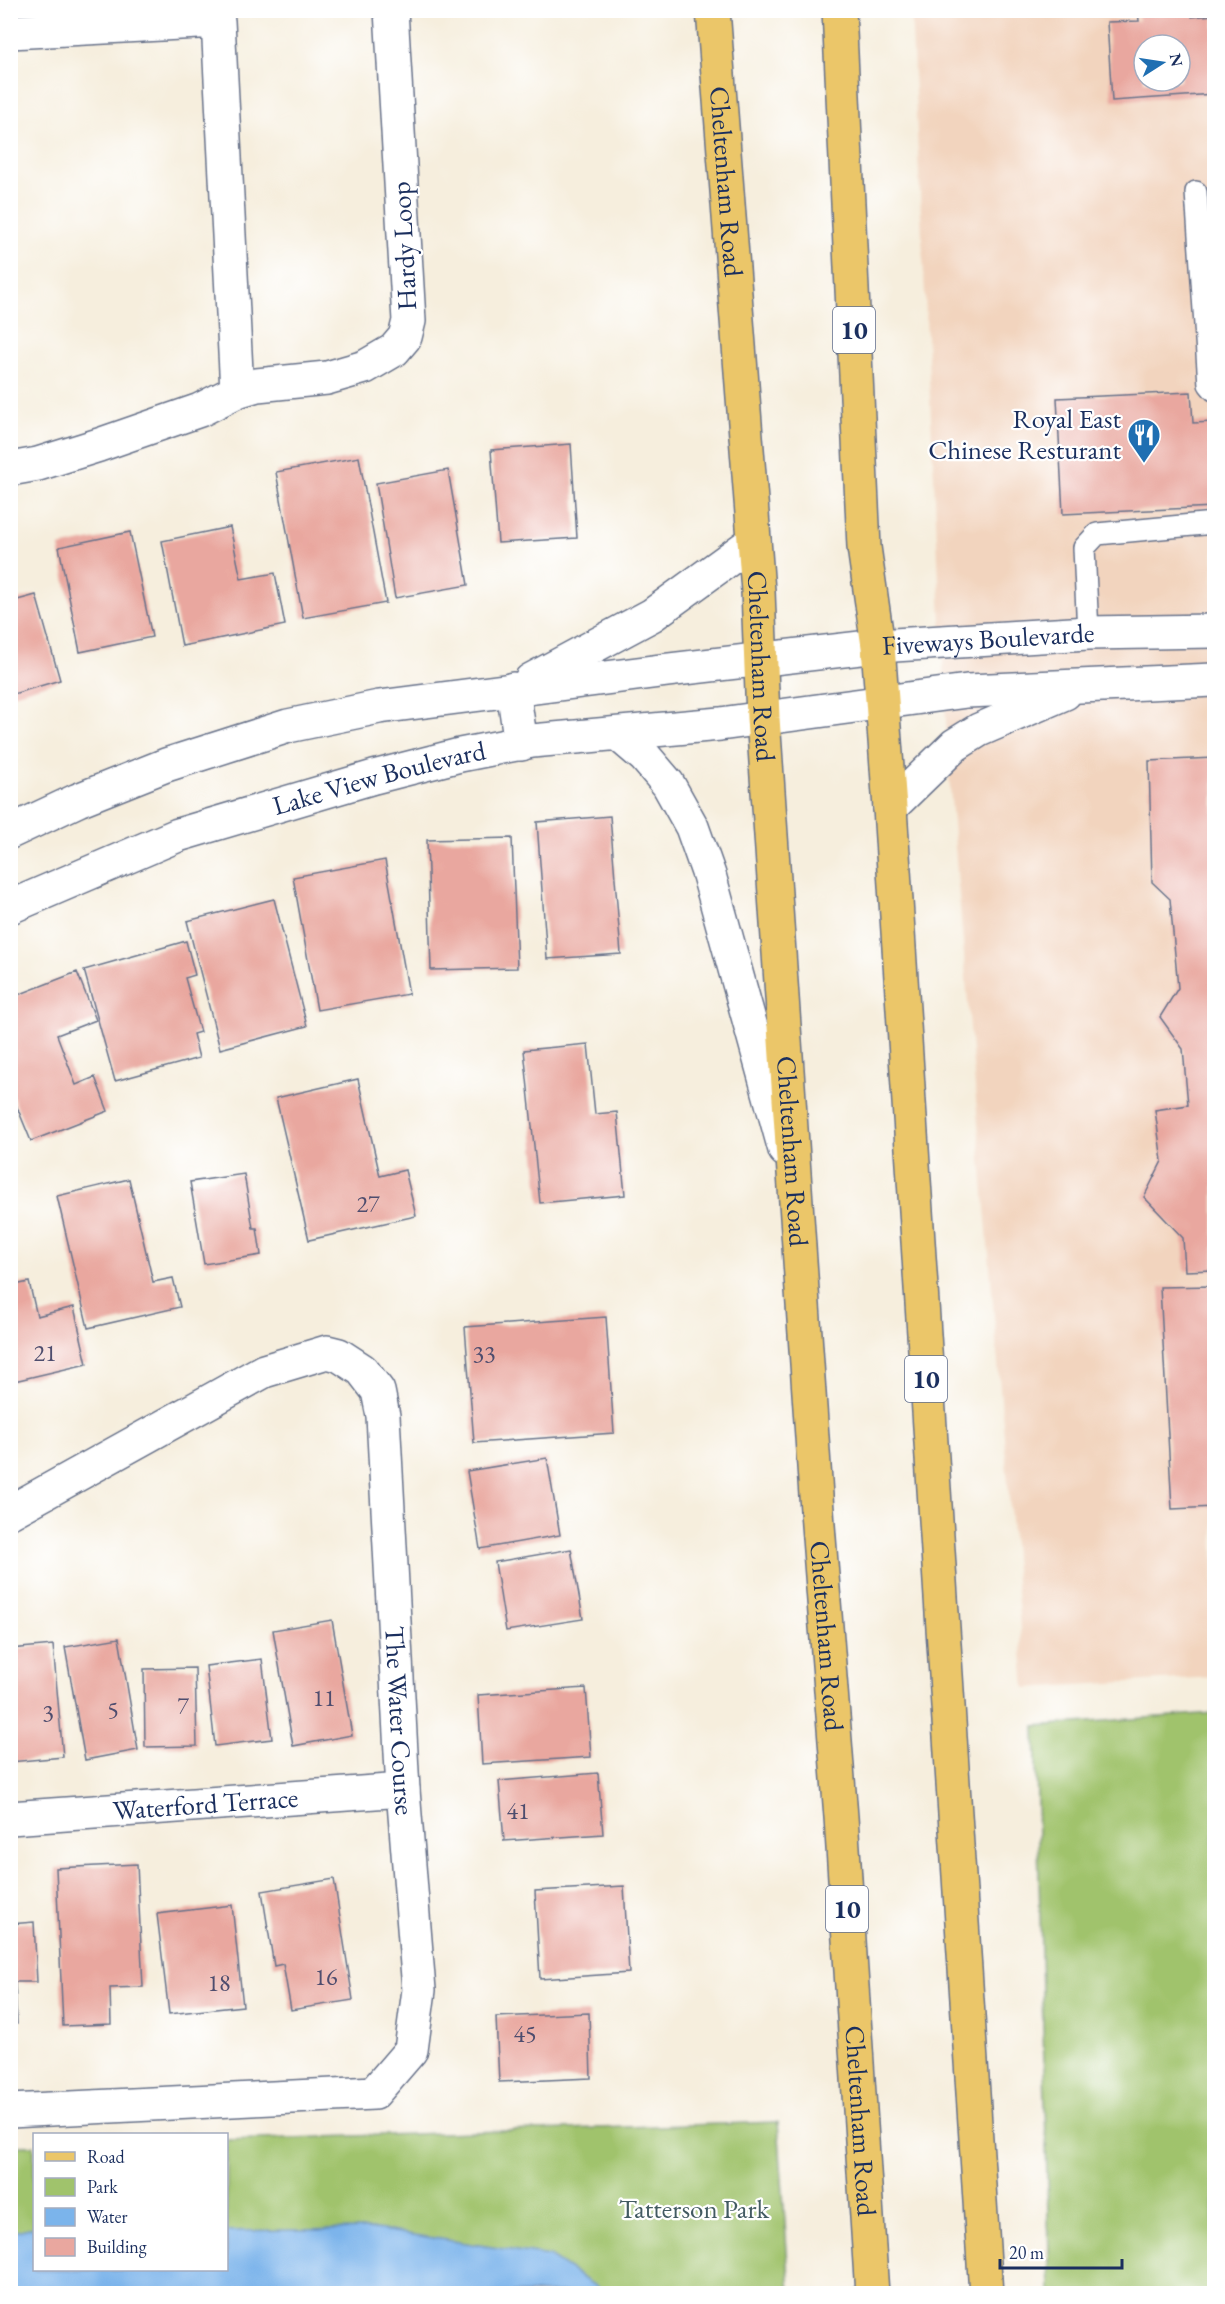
<svg xmlns="http://www.w3.org/2000/svg" width="1225" height="2304" font-family="'EB Garamond',serif">
	<style>
		.built { fill: #f2d4be; fill-rule: evenodd }
		.green { fill: #a0c36c; stroke: #5e7965; stroke-width: 1.5 }
		.water { fill: #7bb4eb; stroke: #4b72a4; stroke-width: 1.5 }
		.building { fill: #e9a79f; fill-rule: evenodd }
		.lines { fill: none; stroke-linecap: round; stroke-linejoin: round }
		.service-casing { stroke: #68728a; stroke-width: 24 }
		.minor-casing { stroke: #68728a; stroke-width: 36 }
		.primary-casing { stroke: #68728a; stroke-width: 36 }
		.service { stroke: #fff; stroke-width: 21 }
		.minor { stroke: #fff; stroke-width: 33 }
		.primary { stroke: #ebc669; stroke-width: 33 }
		.labels { text-anchor: middle; stroke-width: 4.5; stroke-linejoin: round; paint-order: stroke }
		.number-label { font-size: 24px; fill: #4e4d6e }
		.shield { fill: #fff; stroke: #5f6d8e; stroke-width: 1.5 }
		.shield-label { font-size: 26px; font-weight: bold; fill: #1b2f5e }
		.street-label { font-size: 27px; fill: #1b2f5e; stroke: #fff }
		.poi-label { font-size: 27px; fill: #1b2f5e; stroke: #fff; text-anchor: end }
		.park-label { font-size: 27px; fill: #435b62; stroke: #fff }
	</style>
	<rect width="100%" height="100%" fill="#fff"/>
	<filter id="ink" filterUnits="userSpaceOnUse"><feTurbulence type="fractalNoise" baseFrequency=".0167" numOctaves="2"/><feDisplacementMap in="SourceGraphic" scale="12" xChannelSelector="R" yChannelSelector="G"/><feConvolveMatrix kernelMatrix="1 2 1 2 8 2 1 2 1" color-interpolation-filters="sRGB"/></filter>
	<filter id="wash" filterUnits="userSpaceOnUse"><feTurbulence type="fractalNoise" baseFrequency=".008" numOctaves="4" result="noise"/><feDisplacementMap in="SourceGraphic" scale="24" xChannelSelector="R" yChannelSelector="G"/><feGaussianBlur stdDeviation="1.35" result="paint"/><feColorMatrix in="noise" values="0 0 0 0 0 0 0 0 0 0 0 0 0 0 0 0 0 1.4 0 .05"/><feComposite in="paint" operator="in"/></filter>
	<g filter="url(#wash)">
		<rect width="100%" height="100%" fill="#f6eedd"/>
		<path class="built" d="M 911,11 L 1214,11 L 1214,1677 L 1025,1688 L 948,763 ZM 1144,45 L 1180,45 L 1180,81 L 1144,81 Z"/>
		<path class="green" d="M 1214,1713 L 1214,2293 L 1050,2293 L 1035,1726 Z
			M 778,2122 L 790,2293 L 11,2293 L 10,2146 L 34,2146 L 34,2270 L 226,2270 L 227,2140 Z"/>
		<path class="water" d="M 29,2228 L 34,2228 L 34,2270 L 226,2270 L 227,2231 L 376,2229 L 549,2256 L 606,2293 L 11,2293 L 11,2232 Z"/>
		<g id="blocks">
			<path class="building" d="M 1138,10 L 1192,10 L 1192,17 L 1214,15 L 1214,94 L 1112,101 L 1107,22 L 1139,21 ZM 1144,45 L 1180,45 L 1180,81 L 1144,81 Z
				M 1191,392 L 1193,423 L 1214,422 L 1214,507 L 1063,514 L 1057,398 Z
				M 571,444 L 577,538 L 498,543 L 491,450 Z
				M 359,457 L 386,603 L 303,618 L 276,472 Z
				M 448,470 L 468,585 L 395,598 L 376,483 Z
				M 230,527 L 241,579 L 275,573 L 285,625 L 182,646 L 162,541 Z
				M 130,532 L 152,637 L 80,652 L 59,547 Z
				M 36,595 L 60,680 L 10,695 L 10,602 Z
				M 1214,758 L 1214,1270 L 1185,1271 L 1183,1238 L 1144,1197 L 1162,1161 L 1155,1110 L 1188,1105 L 1183,1049 L 1160,1017 L 1178,988 L 1170,899 L 1152,882 L 1149,761 Z
				M 610,816 L 621,954 L 547,959 L 537,822 Z
				M 512,838 L 517,968 L 431,970 L 427,840 Z
				M 385,860 L 409,994 L 317,1010 L 293,877 Z
				M 274,899 L 307,1026 L 220,1049 L 187,921 Z
				M 186,941 L 195,975 L 185,978 L 200,1032 L 193,1034 L 199,1058 L 115,1081 L 84,970 Z
				M 77,972 L 96,1020 L 57,1035 L 76,1085 L 95,1077 L 108,1111 L 31,1141 L 10,1090 L 10,998 Z
				M 588,1044 L 595,1114 L 617,1112 L 625,1195 L 540,1203 L 524,1050 Z
				M 358,1079 L 380,1176 L 405,1170 L 416,1216 L 309,1240 L 276,1098 Z
				M 244,1174 L 253,1228 L 257,1228 L 261,1255 L 204,1264 L 190,1182 Z
				M 129,1179 L 153,1282 L 173,1278 L 180,1307 L 88,1328 L 57,1196 Z
				M 29,1282 L 37,1316 L 74,1307 L 87,1364 L 10,1382 L 10,1286 Z
				M 1214,1286 L 1214,1507 L 1172,1509 L 1160,1287 Z
				M 606,1317 L 614,1433 L 474,1443 L 465,1327 Z
				M 547,1458 L 560,1535 L 480,1549 L 467,1471 Z
				M 571,1549 L 583,1619 L 506,1631 L 495,1562 Z
				M 332,1620 L 352,1735 L 293,1746 L 273,1630 Z
				M 119,1638 L 138,1750 L 85,1760 L 65,1647 Z
				M 53,1645 L 63,1757 L 10,1762 L 10,1649 Z
				M 262,1659 L 272,1739 L 215,1746 L 206,1666 Z
				M 195,1668 L 197,1746 L 145,1747 L 144,1669 Z
				M 586,1688 L 591,1757 L 482,1764 L 478,1695 Z
				M 598,1773 L 603,1834 L 504,1841 L 499,1781 Z
				M 137,1864 L 143,1987 L 110,1988 L 111,2024 L 63,2026 L 56,1868 Z
				M 334,1879 L 353,2000 L 291,2010 L 283,1964 L 274,1966 L 262,1891 Z
				M 624,1886 L 629,1973 L 540,1979 L 535,1891 Z
				M 232,1905 L 243,2006 L 169,2014 L 157,1914 Z
				M 34,1922 L 37,1982 L 15,1982 L 17,2024 L 10,2024 L 10,1924 Z
				M 589,2013 L 591,2078 L 499,2082 L 496,2017 Z"/>
		</g>
	</g>
	<g filter="url(#ink)">
		<use href="#blocks" fill-opacity="0" stroke="#68728a" stroke-width="1.5"/>
		<g class="lines">
			<g class="service-casing">
				<path id="service" d="M 1196,192 L 1209,384 L 1214,390
					M 1088,633 L 1084,548 L 1097,534 L 1214,523"/>
			</g>
			<g class="minor-casing">
				<g id="minor">
					<path d="M 10,32 L 218,21 L 237,391"/>
					<path d="M 10,469 L 38,464 L 99,445 L 200,410 L 237,391 L 257,385 L 327,378 L 365,367 L 394,350 L 405,337 L 409,321 L 391,10"/>
					<path d="M 531,680 L 652,615 L 754,541"/>
					<path d="M 513,689 L 521,744"/>
					<path d="M 618,734 L 645,757 L 668,784 L 692,827 L 709,875 L 785,1150"/>
					<path d="M 890,808 L 955,745 L 979,730 L 1065,693"/>
					<path id="s1" d="M 10,832 L 78,800 L 166,765 L 288,726 L 379,707 L 668,670 L 878,646 L 1088,633 L 1214,631"/>
					<path id="s2" d="M 10,907 L 178,835 L 374,777 L 460,755 L 532,741 L 720,724 L 967,691 L 1214,680"/>
					<path id="s3" d="M 10,1512 L 264,1371 L 327,1352 L 339,1355 L 362,1370 L 378,1391 L 383,1416 L 403,1790 L 419,1990 L 411,2050 L 374,2093 L 10,2111"/>
					<path id="s4" d="M 10,1818 L 403,1790"/>
				</g>
			</g>
			<g class="primary-casing">
				<g id="primary">
					<path id="s5" d="M 713,10 L 758,591 L 763,718 L 818,1525 L 841,1817 L 872,2294"/>
					<path d="M 839,10 L 864,547 L 878,646 L 890,808 L 986,2294"/>
				</g>
			</g>
			<use href="#service" class="service"/>
			<use href="#minor" class="minor"/>
			<use href="#primary" class="primary"/>
		</g>
	</g>
	<defs>
		<g id="restaurant-pin" transform="scale(1.725)"><path d="M0 17L-7.5 6A9.5 9.5 0 1 1 7.5 6Z" fill="#1f6fb2" stroke="#fff"/><path d="M-5-6h1v4h1v-4h1v4h1v-4h1v5L-1.5 .5V6h-2V.5L-5-1ZM5-6V6H3V1.5H1.5Q1.5-4 5-6Z" fill="#fff"/></g>
	</defs>
	<g fill-rule="evenodd">
		<use href="#restaurant-pin" x="1144" y="435"/>
	</g>
	<g class="labels">
		<g class="number-label">
			<text x="368" y="1212">27</text>
			<text x="45" y="1361">21</text>
			<text x="484" y="1362">33</text>
			<text x="324" y="1706">11</text>
			<text x="183" y="1714">7</text>
			<text x="113" y="1718">5</text>
			<text x="48" y="1721">3</text>
			<text x="518" y="1819">41</text>
			<text x="326" y="1985">16</text>
			<text x="219" y="1991">18</text>
			<text x="525" y="2042">45</text>
		</g>
		<g class="shield">
			<rect x="833" y="307" width="42" height="46" rx="4.5"/>
			<rect x="905" y="1356" width="42" height="46" rx="4.5"/>
			<rect x="826" y="1886" width="42" height="46" rx="4.5"/>
		</g>
		<g class="shield-label">
			<text x="854" y="339">10</text>
			<text x="926" y="1388">10</text>
			<text x="847" y="1918">10</text>
		</g>
		<g class="street-label">
			<text dy="9" stroke="none"><textPath href="#s5" startOffset="172">Cheltenham Road</textPath></text>
			<text transform="translate(404 246) rotate(-93)" y="9">Hardy Loop</text>
			<text dy="9" stroke="none"><textPath href="#s1" startOffset="1004">Fiveways Boulevarde</textPath></text>
			<text dy="9" stroke="none"><textPath href="#s5" startOffset="658">Cheltenham Road</textPath></text>
			<text dy="9" stroke="none"><textPath href="#s2" startOffset="392">Lake View Boulevard</textPath></text>
			<text dy="9" stroke="none"><textPath href="#s5" startOffset="1144">Cheltenham Road</textPath></text>
			<text dy="9" stroke="none"><textPath href="#s5" startOffset="1630">Cheltenham Road</textPath></text>
			<text dy="9" stroke="none"><textPath href="#s3" startOffset="753">The Water Course</textPath></text>
			<text dy="9" stroke="none"><textPath href="#s4" startOffset="196">Waterford Terrace</textPath></text>
			<text dy="9" stroke="none"><textPath href="#s5" startOffset="2116">Cheltenham Road</textPath></text>
		</g>
		<g class="poi-label">
			<text x="1121" y="428">Royal East<tspan x="1121" dy="31">Chinese Resturant</tspan></text>
		</g>
		<g class="park-label">
			<text x="694" y="2218">Tatterson Park</text>
		</g>
	</g>
	<rect width="1225" height="2304" fill="none" stroke="#fff" stroke-width="36"/>
	<rect x="33" y="2133" width="195" height="138" fill="#ffffff" stroke="#a4acbf" stroke-width="1.5"/>
	<rect x="45" y="2152" width="30" height="9" fill="#ebc669" stroke="#a4acbf" stroke-width="1.5"/>
	<text x="87" y="2163" font-size="18" fill="#1b2f5e">Road</text>
	<rect x="45" y="2178" width="30" height="18" fill="#a0c36c" stroke="#a4acbf" stroke-width="1.5"/>
	<text x="87" y="2193" font-size="18" fill="#1b2f5e">Park</text>
	<rect x="45" y="2208" width="30" height="18" fill="#7bb4eb" stroke="#a4acbf" stroke-width="1.5"/>
	<text x="87" y="2223" font-size="18" fill="#1b2f5e">Water</text>
	<rect x="45" y="2238" width="30" height="18" fill="#e9a79f" stroke="#a4acbf" stroke-width="1.5"/>
	<text x="87" y="2253" font-size="18" fill="#1b2f5e">Building</text>
	<g transform="translate(1162 63) rotate(78)"><circle r="28" fill="#ffffff" stroke="#a4acbf" stroke-width="1.5"/>
	<path d="M0-4.5L10 22L0 15L-10 22Z" fill="#1f6fb2"/>
	<text y="-9" font-size="16" font-weight="bold" text-anchor="middle" fill="#1b2f5e">N</text>
	</g>
	<path d="M1000 2259v9h122v-9" fill="none" stroke="#1b2f5e" stroke-width="3"/>
	<text x="1009" y="2259" font-size="18" fill="#1b2f5e" stroke="#ffffff" stroke-width="4.5" paint-order="stroke">20 m</text>
</svg>
